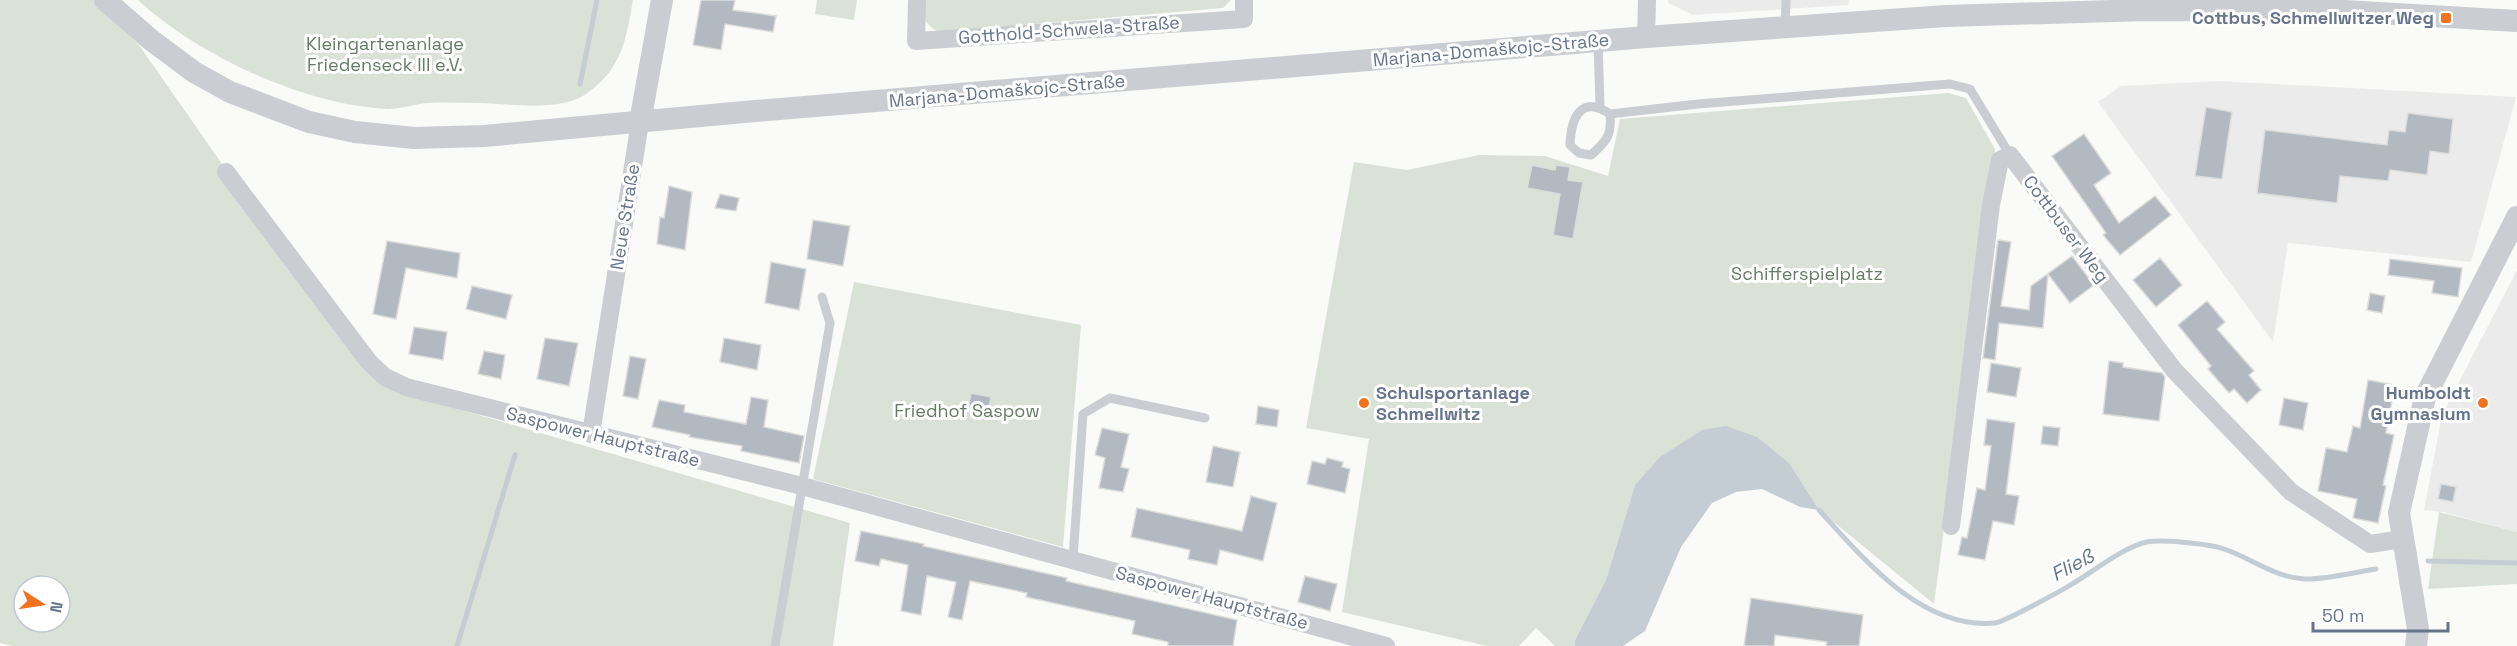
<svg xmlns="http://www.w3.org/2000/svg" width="2517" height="646" font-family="'Space Grotesk',sans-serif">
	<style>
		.built { fill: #ebebeb }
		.green { fill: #dae2d8; fill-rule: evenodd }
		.water { fill: #c3cdd3 }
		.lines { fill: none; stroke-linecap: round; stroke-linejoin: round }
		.stream { stroke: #c3cdd3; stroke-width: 5 }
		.building { fill: #b2b9c1; stroke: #dcdcda; stroke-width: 1.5 }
		.service { stroke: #cacdd1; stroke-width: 9 }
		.minor { stroke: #cacdd1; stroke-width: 18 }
		.tertiary { stroke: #cacdd1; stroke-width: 22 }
		.poi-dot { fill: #f2731f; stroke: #fff; stroke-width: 2 }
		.labels { text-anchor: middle; stroke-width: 6; stroke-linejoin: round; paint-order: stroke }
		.poi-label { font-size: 18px; font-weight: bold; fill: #66758b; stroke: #fff; text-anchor: end }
		.street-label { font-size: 18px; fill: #66758b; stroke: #fff }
		.park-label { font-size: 18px; fill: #637c62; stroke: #fff }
		.water-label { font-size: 20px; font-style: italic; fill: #637786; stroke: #fff }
	</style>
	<rect width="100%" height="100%" fill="#fafaf8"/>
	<path class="built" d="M 1668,0 L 1849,0 L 1848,5 L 1693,15 L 1668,3 Z
		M 2219,81 L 2516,97 L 2471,262 L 2288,243 L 2273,342 L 2098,102 L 2121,86 Z
		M 2517,270 L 2517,532 L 2443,512 L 2424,510 L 2442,415 Z"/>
	<path class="green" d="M 0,0 L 95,0 L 139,45 L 363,366 L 403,393 L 850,523 L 833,646 L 12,646 L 0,643 ZM 24,586 L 60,586 L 60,622 L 24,622 Z
		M 138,0 L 633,0 C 626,40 622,69 586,94 C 560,112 509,104 479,103 C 462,103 445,102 428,103 C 415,104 401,109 388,109 C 306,106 197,55 138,0 Z
		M 817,0 L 857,0 L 854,20 L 815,14 Z
		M 923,0 L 1231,0 L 1223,8 L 940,32 C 924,26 923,16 923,0 Z
		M 1948,93 L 1966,98 L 1995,149 L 1934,604 L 1819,510 L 1790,464 L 1635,485 L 1606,580 L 1575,640 L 1575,646 L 1555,646 L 1536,628 L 1519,646 L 1487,646 L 1342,612 L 1369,439 L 1306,428 L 1354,162 L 1407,170 L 1479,155 L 1545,156 L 1608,176 L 1620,119 Z
		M 854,282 L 1081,325 L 1063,547 L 813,479 Z
		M 2439,512 L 2517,532 L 2517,584 L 2428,589 Z"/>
	<path class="water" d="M 1726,426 L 1757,437 L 1790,464 L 1819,510 L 1800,507 L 1762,489 L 1736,492 L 1712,503 L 1681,547 L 1645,631 L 1623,646 L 1575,646 L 1575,640 L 1606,580 L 1635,485 L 1660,457 L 1702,430 Z"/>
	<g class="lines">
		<path class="stream" d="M 580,84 L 597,0
			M 1819,510 C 1864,559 1921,630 1995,623 C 2004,622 2061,591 2072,584 C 2093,572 2123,547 2147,542 C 2162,539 2210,544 2224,549 C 2251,558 2274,577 2304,579 C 2324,580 2356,572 2376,569
			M 2428,561 L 2517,563
			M 457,646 L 515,455"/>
	</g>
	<path class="building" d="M 701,0 L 735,0 L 733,10 L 776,16 L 773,32 L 725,24 L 721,50 L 693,45 Z
		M 2206,107 L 2232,112 L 2222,179 L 2195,176 Z
		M 2408,113 L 2453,119 L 2449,154 L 2430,151 L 2427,175 L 2390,170 L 2388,181 L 2340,176 L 2337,203 L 2257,193 L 2265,130 L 2387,145 L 2389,130 L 2405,132 Z
		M 2084,134 L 2111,173 L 2094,185 L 2119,223 L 2155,196 L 2171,215 L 2120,255 L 2103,235 L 2106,233 L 2052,156 Z
		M 1532,165 L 1555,170 L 1556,165 L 1570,167 L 1568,180 L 1583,182 L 1573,239 L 1553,235 L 1560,194 L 1527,188 Z
		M 669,186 L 692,192 L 685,250 L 657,244 L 660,217 L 664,218 Z
		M 720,194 L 739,198 L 736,211 L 715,208 Z
		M 813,220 L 850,226 L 843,266 L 807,259 Z
		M 1998,240 L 2011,242 L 2001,306 L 2029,310 L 2031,286 L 2072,256 L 2094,285 L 2070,303 L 2048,274 L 2043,328 L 1999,323 L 1995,360 L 1983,358 Z
		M 387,241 L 460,253 L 457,278 L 406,268 L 396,319 L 373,314 Z
		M 2160,258 L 2182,285 L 2156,307 L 2133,280 Z
		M 2390,259 L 2462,268 L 2458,297 L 2432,293 L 2434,281 L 2388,275 Z
		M 771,262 L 806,269 L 799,310 L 765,303 Z
		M 472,286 L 512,295 L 506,319 L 466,309 Z
		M 2370,293 L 2385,296 L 2382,313 L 2367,310 Z
		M 2207,301 L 2225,322 L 2217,329 L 2254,371 L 2249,375 L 2261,390 L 2247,403 L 2234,389 L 2229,393 L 2208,369 L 2211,366 L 2178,325 Z
		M 414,327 L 447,332 L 443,360 L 409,354 Z
		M 545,338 L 578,343 L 569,386 L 537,379 Z
		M 724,338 L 761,345 L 757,370 L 720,362 Z
		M 484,351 L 505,355 L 501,379 L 478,374 Z
		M 630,356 L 646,359 L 638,399 L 623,396 Z
		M 2109,361 L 2123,363 L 2123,367 L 2162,373 L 2165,377 L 2159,421 L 2103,414 Z
		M 1991,363 L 2021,368 L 2016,397 L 1987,392 Z
		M 2368,380 L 2395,385 L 2386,433 L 2394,435 L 2383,485 L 2386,486 L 2378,523 L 2353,518 L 2357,499 L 2318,491 L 2326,448 L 2347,452 L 2353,426 L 2360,428 Z
		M 971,393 L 991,397 L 988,413 L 968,409 Z
		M 751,397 L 768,400 L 764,427 L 804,436 L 799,463 L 741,451 L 742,446 L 689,437 L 690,435 L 652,427 L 659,400 L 685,405 L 684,412 L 746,424 Z
		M 2284,398 L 2308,403 L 2303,430 L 2279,425 Z
		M 1258,406 L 1279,410 L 1277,427 L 1256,424 Z
		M 1987,419 L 2015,423 L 2006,494 L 2019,496 L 2014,525 L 1993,521 L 1985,560 L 1958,555 L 1962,537 L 1967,538 L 1977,488 L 1985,490 L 1991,446 L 1984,445 Z
		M 2043,426 L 2060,428 L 2058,446 L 2041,444 Z
		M 1102,428 L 1129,434 L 1121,467 L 1129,469 L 1123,492 L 1099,488 L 1105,458 L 1095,455 Z
		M 1213,446 L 1240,452 L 1233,487 L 1206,482 Z
		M 1327,458 L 1343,462 L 1342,467 L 1350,469 L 1345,493 L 1307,484 L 1312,461 L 1325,464 Z
		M 2441,484 L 2456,487 L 2453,502 L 2438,499 Z
		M 1251,496 L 1277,503 L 1263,561 L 1220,550 L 1217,565 L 1188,559 L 1190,550 L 1131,537 L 1137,508 L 1242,531 Z
		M 861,531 L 924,544 L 923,546 L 1067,578 L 1066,581 L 1237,620 L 1233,646 L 1168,646 L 1168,642 L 1132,634 L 1135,621 L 1026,597 L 1027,593 L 970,581 L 962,620 L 948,617 L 956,582 L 927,576 L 921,615 L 901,611 L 908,565 L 881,559 L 879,566 L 855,561 Z
		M 1305,576 L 1337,584 L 1330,611 L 1298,602 Z
		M 1751,598 L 1863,615 L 1859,646 L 1826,646 L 1827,642 L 1775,635 L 1774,646 L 1744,646 Z"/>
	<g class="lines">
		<path class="service" d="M 1785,28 L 1786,0
			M 1598,41 L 1600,106
			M 1610,114 C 1581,94 1571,118 1570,145 L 1579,153 L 1591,155 C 1607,141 1612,135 1610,114 L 1698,104 L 1950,84 L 1970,89 L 2010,155
			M 1073,559 L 1083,414 L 1110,398 L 1205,418
			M 775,646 L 830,323 L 822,297"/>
		<path class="minor" d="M 917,0 L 916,41 L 1244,19 L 1244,0
			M 1646,37 L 1647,0
			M 226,172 L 369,362 L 385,377 L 406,387 L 802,486 L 1386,646
			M 591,434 L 640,122
			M 1951,526 L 1991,205 L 2000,160 L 2010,155 L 2174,370 L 2291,492 L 2370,544 L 2402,539"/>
		<path class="tertiary" d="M 105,0 L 151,40 L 194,72 L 230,92 L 309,122 L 355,132 L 414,138 L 484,136 L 755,111 L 1646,37 L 1946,16 L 2146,10 L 2344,11 L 2517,21
			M 640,122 L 662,0
			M 2416,646 L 2418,629 L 2399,513 L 2425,397 L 2517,217"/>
	</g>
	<g class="poi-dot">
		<rect x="2440" y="12" width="12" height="12" rx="3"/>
		<circle cx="1364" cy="403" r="6"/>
		<circle cx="2483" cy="403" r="6"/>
	</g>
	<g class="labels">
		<g class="poi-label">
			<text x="2434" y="24">Cottbus, Schmellwitzer Weg</text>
			<text x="1376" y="399" text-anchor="start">Schulsportanlage<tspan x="1376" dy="21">Schmellwitz</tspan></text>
			<text x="2471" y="399">Humboldt<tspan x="2471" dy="21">Gymnasium</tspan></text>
		</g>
		<g class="street-label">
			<text transform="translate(1069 30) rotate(-4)" y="6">Gotthold-Schwela-Straße</text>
			<text transform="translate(1491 50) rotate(-5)" y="6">Marjana-Domaškojc-Straße</text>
			<text transform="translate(1007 91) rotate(-5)" y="6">Marjana-Domaškojc-Straße</text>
			<text transform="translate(625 217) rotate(-81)" y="6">Neue Straße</text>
			<text transform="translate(2066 229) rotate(53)" y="6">Cottbuser Weg</text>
			<text transform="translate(603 437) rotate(14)" y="6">Saspower Hauptstraße</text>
			<text transform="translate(1212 598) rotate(15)" y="6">Saspower Hauptstraße</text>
		</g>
		<g class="park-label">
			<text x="385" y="50">Kleingartenanlage<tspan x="385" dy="21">Friedenseck III e.V.</tspan></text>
			<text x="1807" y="280">Schifferspielplatz</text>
			<text x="967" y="417">Friedhof Saspow</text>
		</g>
		<g class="water-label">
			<text transform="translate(2072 565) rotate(-28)" y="7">Fließ</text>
		</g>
	</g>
	<g transform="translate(42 604) rotate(102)"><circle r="28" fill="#ffffff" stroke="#c2c8d1" stroke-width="1.5"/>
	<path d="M0-4.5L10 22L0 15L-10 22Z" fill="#f2731f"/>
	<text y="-9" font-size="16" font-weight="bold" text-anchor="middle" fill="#66758b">N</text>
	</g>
	<path d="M2313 622v9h135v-9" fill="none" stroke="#66758b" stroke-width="3"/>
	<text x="2322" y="622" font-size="18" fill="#66758b" stroke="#ffffff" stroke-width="4.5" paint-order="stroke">50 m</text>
</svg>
